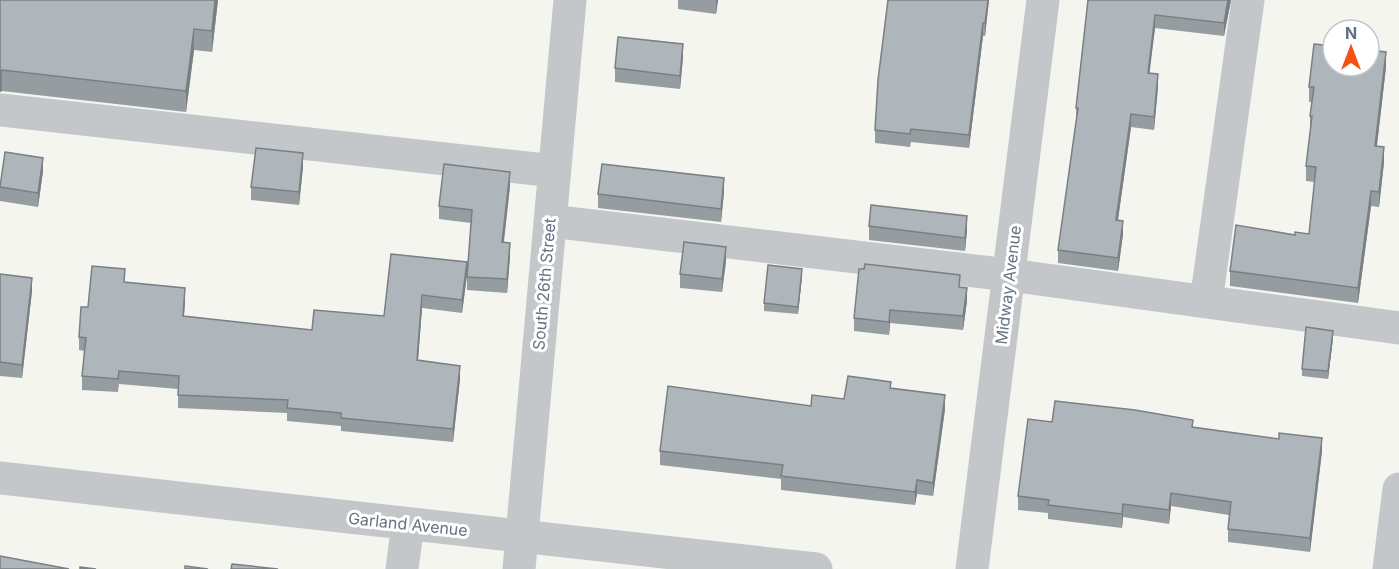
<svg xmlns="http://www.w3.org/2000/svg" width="1399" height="569" font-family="Inter,sans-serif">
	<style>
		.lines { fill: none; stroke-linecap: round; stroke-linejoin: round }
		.minor { stroke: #c3c7ca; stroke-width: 33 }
		.wall { fill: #969da1 }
		.shaded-wall { fill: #7a7f83 }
		.building { fill: #aeb6bb; stroke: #7a7f83; stroke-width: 1.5 }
		.labels { text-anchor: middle; stroke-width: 6; stroke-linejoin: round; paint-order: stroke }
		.street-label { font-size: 16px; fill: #617384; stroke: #fff }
	</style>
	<rect width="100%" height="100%" fill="#f5f5f0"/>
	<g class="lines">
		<path class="minor" d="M 0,110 L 554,171
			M 550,221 L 1009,275 L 1399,328
			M 1206,302 L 1248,0
			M 0,478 L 816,569
			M 402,569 L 408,524
			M 519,569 L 570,0
			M 972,569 L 1043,0
			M 1389,569 L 1399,489"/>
	</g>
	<path class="wall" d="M 0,0 L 218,0 L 212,52 L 194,50 L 186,112 L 2,91 L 0,92 Z
		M 678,0 L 718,0 L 716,14 L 678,9 Z
		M 888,0 L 989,0 L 985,36 L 983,36 L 969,148 L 911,142 L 910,147 L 875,143 L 875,130 Z
		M 1088,0 L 1231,0 L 1224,36 L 1155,28 L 1149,73 L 1158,87 L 1154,130 L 1131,127 L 1118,220 L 1123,234 L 1118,271 L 1058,263 L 1058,250 L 1076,121 L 1076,108 Z
		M 683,57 L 680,89 L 615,82 L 615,68 Z
		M 1386,67 L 1377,146 L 1384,162 L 1379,207 L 1371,206 L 1358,303 L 1230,286 L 1230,271 L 1295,235 L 1309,234 L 1315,182 L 1306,181 L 1306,166 L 1310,131 L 1310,116 L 1312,102 L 1309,102 L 1309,87 Z
		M 303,167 L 299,205 L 251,200 L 251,187 Z
		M 43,171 L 38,207 L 0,201 L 0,187 Z
		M 510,186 L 504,242 L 510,256 L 507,293 L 467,290 L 467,277 L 471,223 L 439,219 L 439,206 Z
		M 724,192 L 721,222 L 598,208 L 598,194 Z
		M 869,226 L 967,230 L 965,251 L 869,240 Z
		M 391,254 L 467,275 L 462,313 L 422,308 L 418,360 L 460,379 L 453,442 L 341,431 L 341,426 L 287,421 L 287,413 L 178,408 L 178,389 L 119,384 L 118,392 L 82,390 L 82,376 L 84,351 L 79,350 L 79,337 L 88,307 L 125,282 L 185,301 L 184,316 L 312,330 L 384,316 Z
		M 726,261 L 722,292 L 680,288 L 680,274 Z
		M 0,274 L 32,291 L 22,378 L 0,376 Z
		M 802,276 L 798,314 L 764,311 L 764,303 Z
		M 960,287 L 967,301 L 963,330 L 890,323 L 889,335 L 854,331 L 854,318 Z
		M 1333,338 L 1328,379 L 1302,376 L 1302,369 Z
		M 891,388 L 945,409 L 933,496 L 917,494 L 915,505 L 781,490 L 781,479 L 660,465 L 660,451 L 811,406 L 844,399 Z
		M 1052,422 L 1193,428 L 1322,451 L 1310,552 L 1228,542 L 1228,529 L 1229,515 L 1171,506 L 1169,524 L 1123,517 L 1122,528 L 1048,519 L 1048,513 L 1018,510 L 1018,496 Z"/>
	<path class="shaded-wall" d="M 215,0 L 218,0 L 212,52 L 212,31 Z
		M 717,0 L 718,0 L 716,14 L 716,0 Z
		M 988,0 L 989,0 L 985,36 L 985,23 Z
		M 1228,0 L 1231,0 L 1224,36 L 1224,23 Z
		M 1155,15 L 1155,28 L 1148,86 L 1148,73 Z
		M 983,23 L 983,36 L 969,148 L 969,135 Z
		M 194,29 L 194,50 L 186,112 L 186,91 Z
		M 683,44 L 683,57 L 680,89 L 680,76 Z
		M 1386,52 L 1386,67 L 1375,161 L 1375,146 Z
		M 2,70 L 2,91 L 0,92 L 0,71 Z
		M 1158,74 L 1158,87 L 1154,130 L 1154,117 Z
		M 1131,114 L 1131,127 L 1116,233 L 1116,220 Z
		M 1384,147 L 1384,162 L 1379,207 L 1379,192 Z
		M 303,153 L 303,167 L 299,205 L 299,192 Z
		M 43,158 L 43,171 L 38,207 L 38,193 Z
		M 510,172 L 510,186 L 502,255 L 502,242 Z
		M 724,178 L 724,192 L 721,222 L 721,209 Z
		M 1371,191 L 1371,206 L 1358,303 L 1358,288 Z
		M 967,216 L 967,230 L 965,251 L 965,238 Z
		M 1123,221 L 1123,234 L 1118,271 L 1118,258 Z
		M 510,243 L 510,256 L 507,293 L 507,279 Z
		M 726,247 L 726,261 L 722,292 L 722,279 Z
		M 467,262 L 467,275 L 462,313 L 462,300 Z
		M 802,269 L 802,276 L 798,314 L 798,307 Z
		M 32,278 L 32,291 L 22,378 L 22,365 Z
		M 185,288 L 185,301 L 183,329 L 183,316 Z
		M 967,288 L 967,301 L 963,330 L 963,316 Z
		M 422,295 L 422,308 L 417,373 L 417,360 Z
		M 890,310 L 890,323 L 889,335 L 889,322 Z
		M 1333,331 L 1333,338 L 1328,379 L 1328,371 Z
		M 460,366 L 460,379 L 453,442 L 453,429 Z
		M 945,395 L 945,409 L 933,496 L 933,483 Z
		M 1322,438 L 1322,451 L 1310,552 L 1310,538 Z
		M 917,480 L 917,494 L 915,505 L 915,492 Z
		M 1171,493 L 1171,506 L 1169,524 L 1169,510 Z
		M 1123,504 L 1123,517 L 1122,528 L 1122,514 Z"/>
	<path class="building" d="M 0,0 L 215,0 L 212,31 L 194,29 L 186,91 L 2,70 L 0,71 Z
		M 888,0 L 988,0 L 985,23 L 983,23 L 969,135 L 911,129 L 910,134 L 875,130 L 878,80 Z
		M 1088,0 L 1228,0 L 1224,23 L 1155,15 L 1148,73 L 1158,74 L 1154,117 L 1131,114 L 1116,220 L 1123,221 L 1118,258 L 1058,250 L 1078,108 L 1076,108 Z
		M 618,37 L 683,44 L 680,76 L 615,68 Z
		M 1314,44 L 1333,46 L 1333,66 L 1369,66 L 1369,50 L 1386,52 L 1375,146 L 1384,147 L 1379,192 L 1371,191 L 1358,288 L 1230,271 L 1236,225 L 1295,235 L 1295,232 L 1309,234 L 1316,167 L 1306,166 L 1312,116 L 1310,116 L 1314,87 L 1309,87 Z
		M 256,148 L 303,153 L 299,192 L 251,187 Z
		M 5,152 L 43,158 L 38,193 L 0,187 Z
		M 444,164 L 510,172 L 502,242 L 510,243 L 507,279 L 467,277 L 472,210 L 439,206 Z
		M 602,164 L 724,178 L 721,209 L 598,194 Z
		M 871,205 L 967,216 L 965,238 L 869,226 Z
		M 684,242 L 726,247 L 722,279 L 680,274 Z
		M 391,254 L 467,262 L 462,300 L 422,295 L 417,360 L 460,366 L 453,429 L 341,418 L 341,413 L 287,408 L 288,400 L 178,395 L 179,376 L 119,371 L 118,379 L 82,376 L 86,338 L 79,337 L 81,307 L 88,307 L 92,266 L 125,269 L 124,282 L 185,288 L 183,316 L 312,330 L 314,310 L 384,316 Z
		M 865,264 L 960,275 L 959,287 L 967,288 L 963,316 L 890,310 L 889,322 L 854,318 L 859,269 L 864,269 Z
		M 768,265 L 802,269 L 798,307 L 764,303 Z
		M 0,274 L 32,278 L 22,365 L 0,362 Z
		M 1306,327 L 1333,331 L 1328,371 L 1302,369 Z
		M 848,376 L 891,382 L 890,388 L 945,395 L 933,483 L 917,480 L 915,492 L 781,476 L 783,465 L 660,451 L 668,386 L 811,406 L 812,395 L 844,399 Z
		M 1055,401 L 1135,410 L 1193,420 L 1192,427 L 1279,439 L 1279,433 L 1322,438 L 1310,538 L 1228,529 L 1231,502 L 1171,493 L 1169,510 L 1123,504 L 1122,514 L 1048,505 L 1049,500 L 1018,496 L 1028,419 L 1052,422 Z
		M 0,556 L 69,569 L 0,569 Z
		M 232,564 L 278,569 L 231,569 Z
		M 185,566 L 208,569 L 185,569 Z
		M 80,567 L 96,569 L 80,569 Z"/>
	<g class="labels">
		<g class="street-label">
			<text transform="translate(544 284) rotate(-85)" y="6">South 26th Street</text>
			<text transform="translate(1008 285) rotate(-83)" y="6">Midway Avenue</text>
			<text transform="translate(408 524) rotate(6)" y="6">Garland Avenue</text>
		</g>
	</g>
	<g transform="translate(1351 48)"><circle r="28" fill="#ffffff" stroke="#c0c7ce" stroke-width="1.5"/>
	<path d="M0-4.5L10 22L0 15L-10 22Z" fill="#f25213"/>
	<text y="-9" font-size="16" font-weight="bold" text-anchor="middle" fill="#617384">N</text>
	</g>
</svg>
